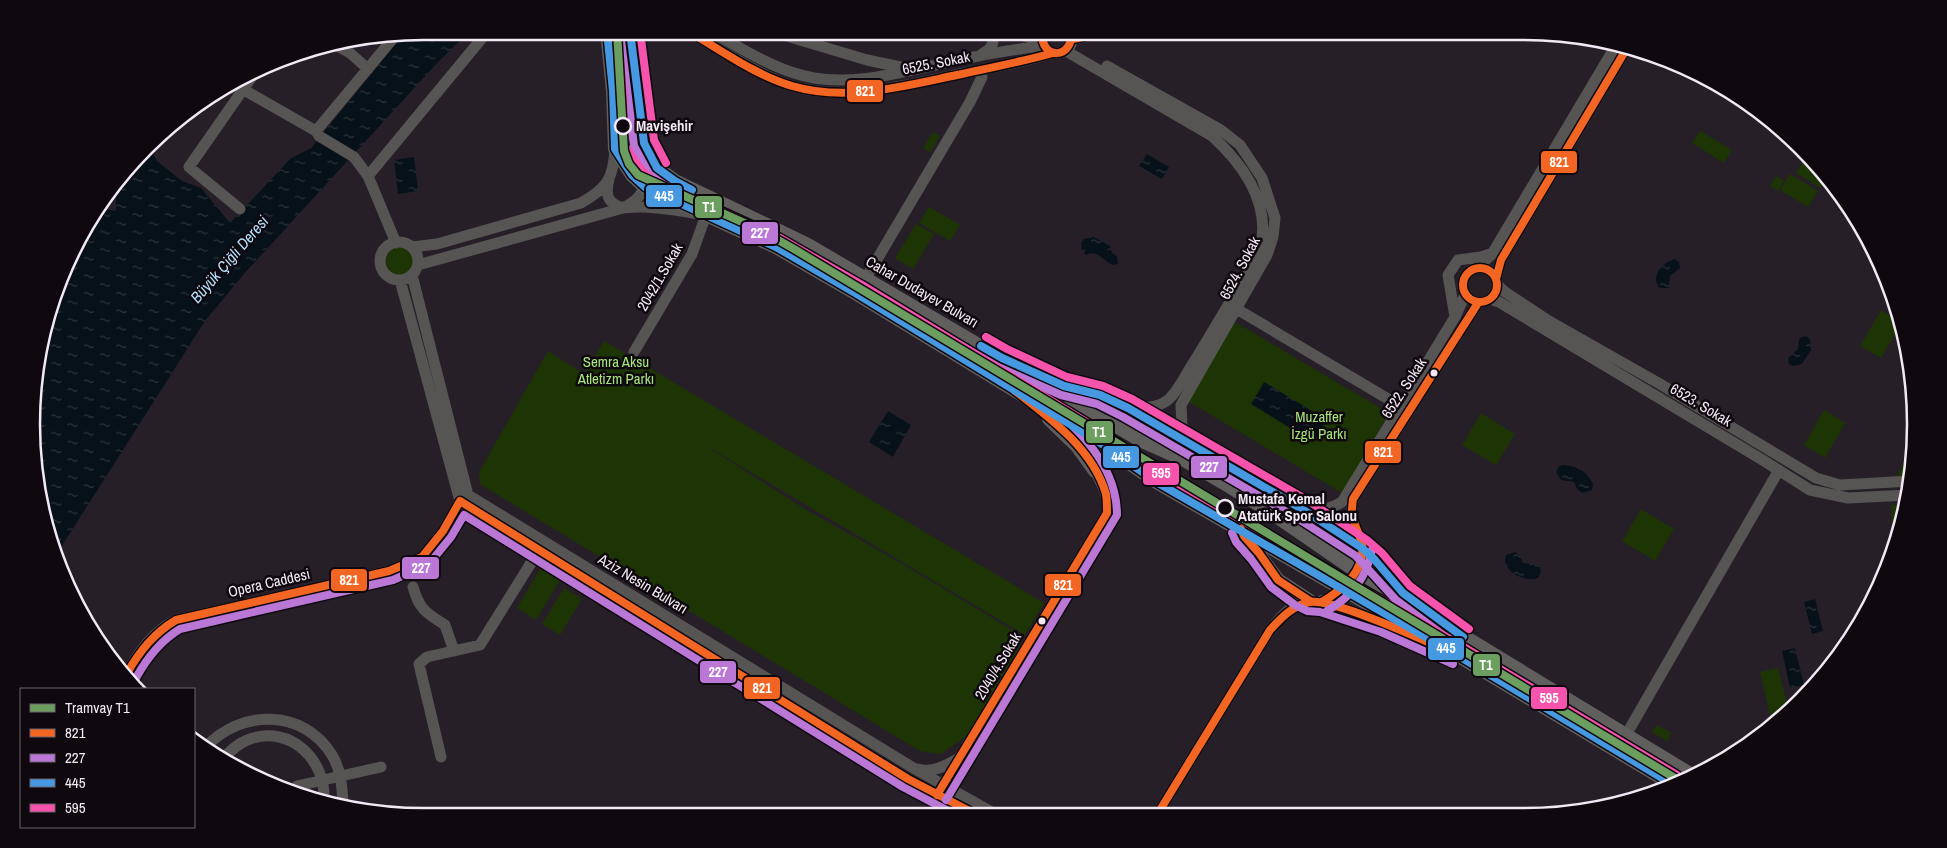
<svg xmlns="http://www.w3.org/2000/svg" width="1947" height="848" font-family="'Archivo Narrow',sans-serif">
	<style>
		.green { fill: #1d3505 }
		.water { fill: url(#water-ripples) }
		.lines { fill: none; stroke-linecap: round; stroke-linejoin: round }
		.minor { stroke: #565553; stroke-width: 11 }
		.major { stroke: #605f5d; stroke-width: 14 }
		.bus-1-casing { stroke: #0f080f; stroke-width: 11 }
		.bus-2-casing { stroke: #0f080f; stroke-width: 11 }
		.bus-3-casing { stroke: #0f080f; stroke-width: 11 }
		.bus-4-casing { stroke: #0f080f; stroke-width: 11 }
		.bus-1 { stroke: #f26522; stroke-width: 8 }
		.bus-2 { stroke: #ba77d6; stroke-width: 8 }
		.bus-3 { stroke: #4699e1; stroke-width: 8 }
		.bus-4 { stroke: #f653ac; stroke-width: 8 }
		.tram-1-casing { stroke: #0f080f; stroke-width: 11 }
		.tram-1 { stroke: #6c9e5f; stroke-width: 8 }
		.stop-dot { fill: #0f080f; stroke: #f3e9f5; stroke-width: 2.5 }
		.bus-dot { fill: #f3e9f5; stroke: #0f080f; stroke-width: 2 }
		.labels { text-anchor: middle; stroke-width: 5; stroke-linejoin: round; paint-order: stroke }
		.street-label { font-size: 15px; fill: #f3e9f5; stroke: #0f080f }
		.stop-label { font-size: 15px; font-weight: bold; fill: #f3e9f5; stroke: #0f080f; text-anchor: start }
		.park-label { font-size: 15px; fill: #a5e37b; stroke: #0f080f }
		.water-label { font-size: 16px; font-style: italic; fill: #b2dffa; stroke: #0f080f }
		.rim { fill: none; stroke: #f3e9f5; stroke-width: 2.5 }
		.line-badge { stroke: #0f080f; stroke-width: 2 }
		.badge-label { font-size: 14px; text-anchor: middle; font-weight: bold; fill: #fff }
	</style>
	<defs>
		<pattern id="water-ripples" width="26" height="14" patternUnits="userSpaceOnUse" patternTransform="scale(1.25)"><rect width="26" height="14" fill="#071119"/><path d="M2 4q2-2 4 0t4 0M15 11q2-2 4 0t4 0" fill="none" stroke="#2c343b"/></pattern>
	</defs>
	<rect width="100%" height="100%" fill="#271f28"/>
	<path class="green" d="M 1652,53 L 1694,72 L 1691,77 Z
		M 1700,131 L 1732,150 L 1724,163 L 1692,143 Z
		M 933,132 L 940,136 L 930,152 L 923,148 Z
		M 1805,159 L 1817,167 L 1827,176 L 1820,188 L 1796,173 Z
		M 1790,174 L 1818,191 L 1808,207 L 1780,190 Z
		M 1776,176 L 1784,181 L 1778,191 L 1770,186 Z
		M 929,207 L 960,225 L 950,241 L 919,223 Z
		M 916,224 L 934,234 L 913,269 L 895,258 Z
		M386 261a14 14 0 1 1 28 0a14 14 0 1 1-28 0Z
		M 1881,310 L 1902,323 L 1881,358 L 1860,346 Z
		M 1235,322 L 1389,413 L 1342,493 L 1188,401 Z
		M 604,341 L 1044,603 L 1025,635 L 695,439 L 805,509 L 899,562 L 1014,631 L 1022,644 L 968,735 L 941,754 L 920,751 L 480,484 L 479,472 L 548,351 L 584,374 Z
		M 1824,410 L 1845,423 L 1825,458 L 1804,445 Z
		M 1481,413 L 1515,434 L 1496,465 L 1462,445 Z
		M 1913,447 L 1912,476 L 1896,477 Z
		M 1906,504 L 1895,551 L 1893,553 L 1891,505 Z
		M 1641,509 L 1674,529 L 1655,561 L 1622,541 Z
		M 540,569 L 560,580 L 536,620 L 517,608 Z
		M 564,588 L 582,599 L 560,635 L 542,624 Z
		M 1778,668 L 1789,711 L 1785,716 L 1771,719 L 1760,672 Z
		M 1657,725 L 1672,733 L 1667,741 L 1652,732 Z"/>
	<path class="water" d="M 424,31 L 470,31 L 440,60 L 243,275 L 205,321 L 58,552 L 39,500 L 31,424 L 39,348 L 84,227 L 101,207 L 102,209 L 116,211 L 116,194 L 114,191 L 150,147 L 157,161 L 182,181 L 201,188 L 230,223 L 291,158 L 311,148 L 403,35 Z
		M 1147,154 L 1169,167 L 1162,179 L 1139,166 Z
		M 414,157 L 418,191 L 398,194 L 394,160 Z
		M 1094,237 L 1110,246 L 1112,253 L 1117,256 L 1118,263 L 1115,265 C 1104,264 1100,249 1086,255 L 1082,250 L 1081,243 L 1084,239 Z
		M 1675,259 L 1679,262 L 1680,268 L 1670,276 L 1669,288 L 1660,288 C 1649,278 1663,261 1675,259 Z
		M 1806,336 L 1810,339 L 1811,350 L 1802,364 L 1793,366 L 1789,364 L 1788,358 L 1798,349 L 1799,338 Z
		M 1264,382 L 1327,420 L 1313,442 L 1251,404 Z
		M 888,411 L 911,425 L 893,457 L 869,442 Z
		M 1563,465 C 1577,466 1587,471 1593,484 L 1592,490 L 1582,493 L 1577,489 L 1574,482 L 1561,480 L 1556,472 L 1559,466 Z
		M 1515,552 L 1520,556 L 1523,563 C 1531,565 1540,562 1541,572 L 1538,578 C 1525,583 1500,571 1506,555 Z
		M 1815,599 L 1823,631 L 1812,634 L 1804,602 Z
		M 1795,648 L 1804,685 L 1790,688 L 1782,651 Z"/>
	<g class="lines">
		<path class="minor" d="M 688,31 C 718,48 760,76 792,86 C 846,102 907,85 960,74 C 991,68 1023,62 1053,53
			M 710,31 C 743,49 777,72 814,78 C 853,84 889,75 927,67 C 966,58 1004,50 1044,46
			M 770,31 L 867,60 L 910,69
			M 1010,31 L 1042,42
			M 1042,31 C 1034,61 1080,60 1071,31
			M 1073,39 L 1111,31
			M 337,46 L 350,53 L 368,69
			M 982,54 C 993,48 995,43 992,31
			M 1107,66 L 1221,130 L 1240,145 L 1262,178 L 1275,218 L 1273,237 L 1267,255 L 1181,405 L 1182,426 L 1190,444
			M 232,82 L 244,90 L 316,131 L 319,136 L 354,157 L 368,176 L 396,243
			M 316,131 L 395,36
			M 368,176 L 488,31
			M 609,179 C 607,188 605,198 614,204 C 622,210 631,207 640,207 C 662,207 684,212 706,215 L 692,254 L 634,352
			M 240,209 L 189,167 L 256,71
			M380 261a19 19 0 1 1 38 0a19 19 0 1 1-38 0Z
			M 412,247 L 437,244 L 581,203 C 607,188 613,180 615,149
			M 418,265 L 623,208 C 647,196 641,186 657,168
			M1463 285a17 17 0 1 1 34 0a17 17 0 1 1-34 0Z
			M 1477,268 L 1492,254 L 1615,47
			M 412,275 L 468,495 L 915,769 L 997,815
			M 866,278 L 970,102 L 982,77
			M 1496,279 L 1501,260 L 1627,48
			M 400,280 L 460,501 L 465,498
			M 1497,285 L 1505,292 L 1549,321 L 1660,384 L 1816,478 L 1840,485 L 1911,481
			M 1490,299 L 1499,302 L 1761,459 L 1810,490 L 1848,498 L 1908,495
			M 1235,308 L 1400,406
			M 1455,317 L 1448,275 L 1458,260 L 1481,257 L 1490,254
			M 1128,408 L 1302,509 L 1362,548
			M 1302,509 C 1319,510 1327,511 1342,502 L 1455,317 L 1465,295
			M 413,587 C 419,609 426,613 445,625 L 454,651
			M 127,673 C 140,650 153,632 176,620 L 389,571 L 422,557 L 443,531 L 460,501 L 908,779 L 977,815
			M 1626,735 L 1779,470
			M 205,748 C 240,709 303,708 332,755 C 341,770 342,786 343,803
			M 441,757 L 419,664 L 427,657 L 480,645 L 539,550
			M 222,760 C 230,751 238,743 250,739 C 291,725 326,760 324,800
			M 918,769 C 932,773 946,766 959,758
			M 297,786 L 381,767
			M 937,795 L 1107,513 C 1111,486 1091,476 1092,455 C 1092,447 1096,437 1099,430 C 1113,396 1149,417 1169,399 C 1178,391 1185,376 1192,365 C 1215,328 1236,291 1259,254 C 1273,207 1246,167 1212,136 L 1066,51
			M 938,797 L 946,808 L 947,815
			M 1157,815 L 1270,630 C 1277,622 1284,612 1294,606 C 1303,602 1311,603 1321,602 C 1342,600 1359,570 1362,551 C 1363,539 1353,526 1352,514 C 1351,509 1353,503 1353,499 L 1478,303"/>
		<path class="major" d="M 607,31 L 613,91 L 615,149 L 632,175 L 645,187 L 776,247 L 857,294 L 1096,440 L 1158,483 L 1457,655 L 1672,784
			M 630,31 L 644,143 L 657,168 L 675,181 L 808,245 L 1140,440 L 1181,458 L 1229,486 L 1269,511 L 1356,571 L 1695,777
			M 1053,381 L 1064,386 L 1100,395 L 1128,408
			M 1049,419 L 1077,446 L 1095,471
			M 1243,534 L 1278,580 L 1310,601
			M 1362,548 L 1374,559 L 1403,593 L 1408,597
			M 1322,602 L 1396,628"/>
		<g class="bus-1-casing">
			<path id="bus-1" d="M 688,31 C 721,50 755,75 792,86 C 846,102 904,86 957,75 C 989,68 1021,62 1053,53
				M 1042,31 C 1040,61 1074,60 1071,31
				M 1073,39 L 1110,31
				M1463 285a17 17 0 1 1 34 0a17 17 0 1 1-34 0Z
				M 1496,279 L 1501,260 L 1627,48
				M 1241,529 L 1244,536 L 1259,553 L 1278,580 L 1310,601
				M 1322,602 C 1342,590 1366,571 1362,544 C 1360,535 1355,527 1353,518 C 1351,512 1352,506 1353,499 L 1478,303
				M 127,673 C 140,651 154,633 176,620 L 389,571 L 422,557 L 443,531 L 460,501 L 908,779 L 977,815
				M 937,795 L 1107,513 C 1107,507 1107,500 1106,494 C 1093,449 1049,417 1014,390
				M 1157,815 L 1270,630 C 1281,618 1293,605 1310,602 C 1334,598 1430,643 1457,655"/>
		</g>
		<g class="bus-2-casing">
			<path id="bus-2" d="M 620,32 L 634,146 L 649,174 L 671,190 L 803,254 L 998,367 L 1061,395 L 1097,404 L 1123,417 L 1297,518 L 1356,556 L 1396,600 L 1459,647
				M 1232,533 L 1236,542 L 1251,559 L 1271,587 L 1295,605 L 1307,611 L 1320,612 L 1381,632 L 1453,664
				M 1327,611 C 1352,596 1366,579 1372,550
				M 136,678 C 147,658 160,641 180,629 L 393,580 L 429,564 L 451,537 L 464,515 L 903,787 L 956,815
				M 946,800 L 1117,515 C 1117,455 1062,415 1020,382"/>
		</g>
		<g class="bus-3-casing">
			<path id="bus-3" d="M 607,31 L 613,91 L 615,149 L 632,175 L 645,187 L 776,247 L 857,294 L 1096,440 L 1158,483 L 1457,655 L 1672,784
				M 630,31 L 644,143 L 657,168 L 675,181 L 692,190
				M 981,346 L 1002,358 L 1064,386 L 1100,395 L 1128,408 L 1302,509 L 1362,548 L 1374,559 L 1403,593 L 1463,637"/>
		</g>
		<g class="bus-4-casing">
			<path id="bus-4" d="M 617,31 L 623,90 L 625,146 L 640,168 L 651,179 L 780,238 L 862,285 L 1101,431 L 1163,475 L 1462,646 L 1677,775
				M 640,31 L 654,140 L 666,163
				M 986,337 L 1007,349 L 1067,377 L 1103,386 L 1132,399 L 1307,500 L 1367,540 L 1382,553 L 1410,586 L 1469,629"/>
		</g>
		<use href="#bus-1" class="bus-1"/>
		<use href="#bus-2" class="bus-2"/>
		<use href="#bus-3" class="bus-3"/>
		<use href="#bus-4" class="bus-4"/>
		<g class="tram-1-casing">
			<path id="tram-1" d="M 617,31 L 624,151 L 629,164 L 638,175 L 762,231 L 794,249 L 1680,781"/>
		</g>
		<use href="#tram-1" class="tram-1"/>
	</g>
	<g class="stop-dot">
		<circle cx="623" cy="126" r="8"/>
		<circle cx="1225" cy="508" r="8"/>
	</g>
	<g class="bus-dot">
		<circle cx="1434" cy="373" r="4.5"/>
		<circle cx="1042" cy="621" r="4.5"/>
	</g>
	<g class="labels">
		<g class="street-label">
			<text transform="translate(936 63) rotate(-11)" y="5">6525. Sokak</text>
			<text transform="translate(1240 268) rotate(-62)" y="5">6524. Sokak</text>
			<text transform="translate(660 277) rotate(-60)" y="5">2042/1.Sokak</text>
			<text transform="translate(922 292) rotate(30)" y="5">Cahar Dudayev Bulvarı</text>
			<text transform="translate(1404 388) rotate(-57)" y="5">6522. Sokak</text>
			<text transform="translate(1701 405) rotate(31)" y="5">6523. Sokak</text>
			<text transform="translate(269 583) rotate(-13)" y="5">Opera Caddesi</text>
			<text transform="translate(643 584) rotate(31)" y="5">Aziz Nesin Bulvarı</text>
			<text transform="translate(998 666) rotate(-59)" y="5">2040/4.Sokak</text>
		</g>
		<g class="stop-label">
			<text x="636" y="131">Mavişehir</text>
			<text x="1238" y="504">Mustafa Kemal<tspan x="1238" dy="17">Atatürk Spor Salonu</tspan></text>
		</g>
		<g class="park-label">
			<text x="616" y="367">Semra Aksu<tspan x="616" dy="17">Atletizm Parkı</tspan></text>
			<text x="1319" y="422">Muzaffer<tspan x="1319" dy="17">İzgü Parkı</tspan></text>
		</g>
		<g class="water-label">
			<text transform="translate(229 259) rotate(-49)" y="6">Büyük Çiğli Deresi</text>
		</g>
	</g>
	<path d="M0 0H1947V848H0ZM424 40H1523A384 384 0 0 1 1907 424V424A384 384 0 0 1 1523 808H424A384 384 0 0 1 40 424V424A384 384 0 0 1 424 40Z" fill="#0f080f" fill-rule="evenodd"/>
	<path class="rim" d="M424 40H1523A384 384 0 0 1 1907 424V424A384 384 0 0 1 1523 808H424A384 384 0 0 1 40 424V424A384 384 0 0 1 424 40Z"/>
	<g class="line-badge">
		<rect x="846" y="79" width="38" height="24" rx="5" fill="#f26522"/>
		<rect x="1540" y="150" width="38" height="24" rx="5" fill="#f26522"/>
		<rect x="645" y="184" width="38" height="24" rx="5" fill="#4699e1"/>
		<rect x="694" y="195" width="29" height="24" rx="5" fill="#6c9e5f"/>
		<rect x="741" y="221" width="38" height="24" rx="5" fill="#ba77d6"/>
		<rect x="1085" y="420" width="29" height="24" rx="5" fill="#6c9e5f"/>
		<rect x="1364" y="440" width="38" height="24" rx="5" fill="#f26522"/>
		<rect x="1102" y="445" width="38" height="24" rx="5" fill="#4699e1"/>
		<rect x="1190" y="455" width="38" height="24" rx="5" fill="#ba77d6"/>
		<rect x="1142" y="462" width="38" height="24" rx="5" fill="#f653ac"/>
		<rect x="401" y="556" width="39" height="24" rx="5" fill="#ba77d6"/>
		<rect x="330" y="568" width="38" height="24" rx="5" fill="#f26522"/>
		<rect x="1044" y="573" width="38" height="24" rx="5" fill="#f26522"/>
		<rect x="1427" y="637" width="38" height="24" rx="5" fill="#4699e1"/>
		<rect x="1472" y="653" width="29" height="24" rx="5" fill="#6c9e5f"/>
		<rect x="699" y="660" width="38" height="24" rx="5" fill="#ba77d6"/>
		<rect x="743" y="676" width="38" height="24" rx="5" fill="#f26522"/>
		<rect x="1530" y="686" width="38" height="24" rx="5" fill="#f653ac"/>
	</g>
	<g class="badge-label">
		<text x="865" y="96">821</text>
		<text x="1559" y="167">821</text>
		<text x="664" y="201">445</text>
		<text x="709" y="212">T1</text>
		<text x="760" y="238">227</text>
		<text x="1099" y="437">T1</text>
		<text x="1383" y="457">821</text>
		<text x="1121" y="462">445</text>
		<text x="1209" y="472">227</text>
		<text x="1161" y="478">595</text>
		<text x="421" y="573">227</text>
		<text x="349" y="585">821</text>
		<text x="1063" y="590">821</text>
		<text x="1446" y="653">445</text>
		<text x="1486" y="670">T1</text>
		<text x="718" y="677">227</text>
		<text x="762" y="693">821</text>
		<text x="1549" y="703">595</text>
	</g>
	<rect x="20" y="688" width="175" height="140" fill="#0f080f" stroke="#6a626b"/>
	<rect x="30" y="704" width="25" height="8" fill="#6c9e5f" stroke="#6a626b"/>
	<text x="65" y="713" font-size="15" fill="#f3e9f5">Tramvay T1</text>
	<rect x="30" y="729" width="25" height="8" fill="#f26522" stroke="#6a626b"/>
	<text x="65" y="738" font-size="15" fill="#f3e9f5">821</text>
	<rect x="30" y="754" width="25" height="8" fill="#ba77d6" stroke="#6a626b"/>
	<text x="65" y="763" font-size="15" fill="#f3e9f5">227</text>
	<rect x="30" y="779" width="25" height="8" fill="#4699e1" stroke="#6a626b"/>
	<text x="65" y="788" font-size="15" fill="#f3e9f5">445</text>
	<rect x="30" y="804" width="25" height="8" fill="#f653ac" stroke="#6a626b"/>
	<text x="65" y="813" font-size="15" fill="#f3e9f5">595</text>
</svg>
